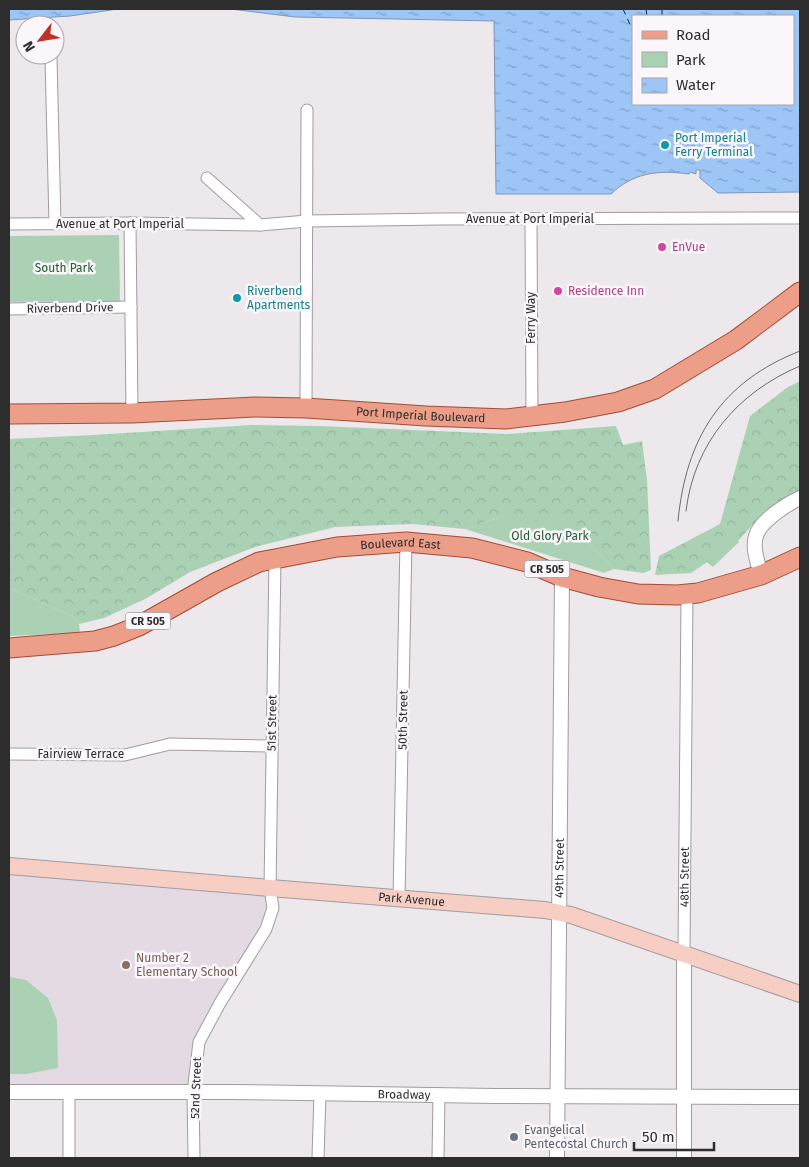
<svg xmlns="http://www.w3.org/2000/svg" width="809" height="1167" font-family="'Fira Sans',sans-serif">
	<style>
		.built { fill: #e4dae3 }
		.forest { fill: url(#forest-crowns) }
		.green { fill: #abd1b4 }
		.water { fill: url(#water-ripples); stroke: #7c97ba; fill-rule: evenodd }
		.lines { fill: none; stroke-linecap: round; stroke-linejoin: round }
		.ferry { stroke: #052f5a; stroke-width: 1; stroke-dasharray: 6 5; stroke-linecap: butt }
		.minor-casing { stroke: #a09c9f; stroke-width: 13 }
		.tertiary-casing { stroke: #a09c9f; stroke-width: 16 }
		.secondary-casing { stroke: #a09c9f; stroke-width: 18 }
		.primary-casing { stroke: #a24c35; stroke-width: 21 }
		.minor { stroke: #fff; stroke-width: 11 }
		.tertiary { stroke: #fff; stroke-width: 14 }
		.secondary { stroke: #f6cec4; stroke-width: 16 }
		.primary { stroke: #ed9e88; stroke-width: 19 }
		.tram { stroke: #6e6c6e; stroke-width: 1 }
		.culture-dot { fill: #0f9aa8; stroke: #faf6f9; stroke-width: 2 }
		.hotel-dot { fill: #d1479c; stroke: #faf6f9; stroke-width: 2 }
		.education-dot { fill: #8d6e63; stroke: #faf6f9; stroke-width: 2 }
		.worship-dot { fill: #6b7280; stroke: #faf6f9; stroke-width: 2 }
		.labels { text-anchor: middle; stroke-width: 5; stroke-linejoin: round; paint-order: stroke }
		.shield { fill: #faf6f9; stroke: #6b696b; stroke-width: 1 }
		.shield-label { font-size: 11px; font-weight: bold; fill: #2e2d2e }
		.culture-label { font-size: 12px; fill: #0d838f; stroke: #faf6f9; text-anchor: start }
		.street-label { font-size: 12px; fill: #2e2d2e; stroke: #faf6f9 }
		.hotel-label { font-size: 12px; fill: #b23c85; stroke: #faf6f9; text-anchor: start }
		.park-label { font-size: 12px; fill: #1f5c35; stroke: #faf6f9 }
		.education-label { font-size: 12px; fill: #785e54; stroke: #faf6f9; text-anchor: start }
		.worship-label { font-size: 12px; fill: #5b616d; stroke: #faf6f9; text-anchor: start }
	</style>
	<defs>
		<pattern id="forest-crowns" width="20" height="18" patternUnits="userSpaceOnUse" patternTransform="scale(1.25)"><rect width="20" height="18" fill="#abd1b4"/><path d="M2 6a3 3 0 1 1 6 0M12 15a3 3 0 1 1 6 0" fill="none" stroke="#93b49b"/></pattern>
		<pattern id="water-ripples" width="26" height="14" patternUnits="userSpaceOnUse" patternTransform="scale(1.25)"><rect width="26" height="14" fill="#9dc5f6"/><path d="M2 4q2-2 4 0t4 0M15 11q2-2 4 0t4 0" fill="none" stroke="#80a0c8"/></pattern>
	</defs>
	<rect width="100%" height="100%" fill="#ece8ec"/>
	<path class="built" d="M 9,859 L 272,882 L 272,907 L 207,1024 L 194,1090 L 9,1087 Z"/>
	<path class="forest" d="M 800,381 L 800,490 L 765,511 L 737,542 L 691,573 L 655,575 L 659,556 L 720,524 L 750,416 L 788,387 Z
		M 251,425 L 320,426 L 507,434 L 616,426 L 623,445 L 642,441 L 647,480 L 651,570 L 643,573 L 614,569 L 581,535 L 500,517 L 465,529 L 412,524 L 335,527 L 255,547 L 190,572 L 147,598 L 104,618 L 79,624 L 72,616 L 9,588 L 9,439 L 94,435 Z"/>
	<path class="green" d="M 119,235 L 120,301 L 9,302 L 9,236 Z
		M 500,517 L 557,517 L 581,535 L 614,569 L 604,573 L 465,529 Z
		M 731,531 L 739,542 L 713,567 L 705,561 Z
		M 9,588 L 72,616 L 79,624 L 80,633 L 9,636 Z
		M 9,977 L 26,980 L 48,998 L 57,1020 L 58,1068 L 26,1074 L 9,1074 Z"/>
	<path class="water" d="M 9,9 L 138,9 L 118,9 L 70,16 L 9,20 Z
		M 231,9 L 800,9 L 800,192 L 718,193 L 700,178 L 700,170 L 696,170 L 696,174 L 690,172 L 689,174 C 659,170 634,172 611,194 L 496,194 L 494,21 L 295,17 ZM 633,16 L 793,16 L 793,104 L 633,104 Z"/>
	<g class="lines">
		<path class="ferry" d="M 623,9 L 633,31
			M 646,9 L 647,16
			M 662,9 L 662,16"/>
		<g class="minor-casing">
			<g id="minor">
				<path d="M 51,58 L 55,224"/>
				<path d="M 207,178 L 260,225"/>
				<path d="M 531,219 L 532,417"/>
				<path d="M 130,223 L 132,413"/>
				<path d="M 9,224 L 130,223 L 260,225 L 307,221 L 440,219 L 800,218"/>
				<path d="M 9,309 L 131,307"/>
				<path d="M 306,408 L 307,110"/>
				<path d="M 9,754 L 125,755 L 170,744 L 271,746"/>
				<path d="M 399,898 L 406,542"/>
				<path id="s1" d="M 684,953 L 687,595"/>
				<path d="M 69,1092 L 69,1158"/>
				<path d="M 194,1158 L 193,1093 L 199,1042 L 220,1003 L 266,929 L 273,908 L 270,888 L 275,558"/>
				<path d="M 318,1158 L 320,1093"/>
				<path d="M 438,1158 L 439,1094"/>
			</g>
		</g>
		<g class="tertiary-casing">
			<g id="tertiary">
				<path d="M 761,575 C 758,563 752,548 756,536 C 760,521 787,504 800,498"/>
				<path id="s2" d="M 9,1092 L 232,1092 L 495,1096 L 800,1097"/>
				<path id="s3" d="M 557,1158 L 562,577"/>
				<path d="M 684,1158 L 684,953"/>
			</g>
		</g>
		<g class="secondary-casing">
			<g id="secondary">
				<path id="s4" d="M 9,866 L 270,888 L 545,910 L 571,915 L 800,994"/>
			</g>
		</g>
		<g class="primary-casing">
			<g id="primary">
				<path id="s5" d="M 9,414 L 132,413 L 255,407 L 306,408 L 426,416 L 506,419 L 565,412 L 618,402 L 655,389 L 736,340 L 800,292"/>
				<path id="s6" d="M 9,648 L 95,641 L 114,636 L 139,626 L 217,582 L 259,562 L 337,547 L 406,542 L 472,548 L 527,562 L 562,577 L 599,587 L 638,594 L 677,595 L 698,593 L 761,575 L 800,557"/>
			</g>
		</g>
		<use href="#minor" class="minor"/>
		<use href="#tertiary" class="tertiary"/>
		<use href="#secondary" class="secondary"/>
		<use href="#primary" class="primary"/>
		<path class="tram" d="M 686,511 C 694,443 738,392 800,366
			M 678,521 C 686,438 721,382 800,351"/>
	</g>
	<g class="culture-dot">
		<circle cx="665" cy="145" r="5"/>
		<circle cx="237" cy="298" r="5"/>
	</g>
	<g class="hotel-dot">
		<circle cx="662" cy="247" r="5"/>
		<circle cx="558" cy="291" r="5"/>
	</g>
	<circle class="education-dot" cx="126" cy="965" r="5"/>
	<circle class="worship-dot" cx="514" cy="1137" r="5"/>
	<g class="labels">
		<g class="shield">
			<rect x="524.5" y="560.5" width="45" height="17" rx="4"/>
			<rect x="125.5" y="612.5" width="45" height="17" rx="4"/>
		</g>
		<g class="shield-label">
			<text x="547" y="573">CR 505</text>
			<text x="148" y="625">CR 505</text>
		</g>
		<g class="culture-label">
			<text x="675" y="142">Port Imperial<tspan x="675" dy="14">Ferry Terminal</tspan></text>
			<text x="247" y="295">Riverbend<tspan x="247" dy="14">Apartments</tspan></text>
		</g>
		<g class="street-label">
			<text x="530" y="223">Avenue at Port Imperial</text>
			<text x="120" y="228">Avenue at Port Imperial</text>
			<text transform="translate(70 308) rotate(-1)" y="4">Riverbend Drive</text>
			<text transform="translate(531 318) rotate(-90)" y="4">Ferry Way</text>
			<text dy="4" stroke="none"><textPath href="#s5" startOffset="412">Port Imperial Boulevard</textPath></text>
			<text dy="4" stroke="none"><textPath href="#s6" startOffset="412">Boulevard East</textPath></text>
			<text transform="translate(403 720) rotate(-89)" y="4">50th Street</text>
			<text transform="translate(272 723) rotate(-89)" y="4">51st Street</text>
			<text x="81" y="758">Fairview Terrace</text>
			<text dy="4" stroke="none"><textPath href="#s3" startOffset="290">49th Street</textPath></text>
			<text dy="4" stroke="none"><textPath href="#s1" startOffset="76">48th Street</textPath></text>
			<text dy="4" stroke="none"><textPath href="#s4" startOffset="404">Park Avenue</textPath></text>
			<text transform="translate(196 1088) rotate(-88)" y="4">52nd Street</text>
			<text dy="4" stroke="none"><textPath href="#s2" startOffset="395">Broadway</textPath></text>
		</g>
		<g class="hotel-label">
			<text x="672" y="251">EnVue</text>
			<text x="568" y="295">Residence Inn</text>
		</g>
		<g class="park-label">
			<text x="64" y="272">South Park</text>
			<text x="550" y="540">Old Glory Park</text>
		</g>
		<g class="education-label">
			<text x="136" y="962">Number 2<tspan x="136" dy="14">Elementary School</tspan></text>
		</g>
		<g class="worship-label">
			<text x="524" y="1134">Evangelical<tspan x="524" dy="14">Pentecostal Church</tspan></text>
		</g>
	</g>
	<rect width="809" height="1167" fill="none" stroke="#2e2d2e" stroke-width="20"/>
	<rect x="632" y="15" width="162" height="90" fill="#faf6f9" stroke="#a8a6a8"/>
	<rect x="642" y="31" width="25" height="8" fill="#ed9e88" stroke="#a8a6a8"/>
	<text x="676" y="40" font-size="15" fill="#2e2d2e">Road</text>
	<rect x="642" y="52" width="25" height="15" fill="#abd1b4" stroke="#a8a6a8"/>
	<text x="676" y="65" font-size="15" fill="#2e2d2e">Park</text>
	<rect x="642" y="78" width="25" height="15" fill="url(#water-ripples)" stroke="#a8a6a8"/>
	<text x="676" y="90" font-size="15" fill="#2e2d2e">Water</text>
	<g transform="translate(40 40) rotate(239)"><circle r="24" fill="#faf6f9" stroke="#a8a6a8"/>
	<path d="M0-4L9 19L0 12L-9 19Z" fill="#c03229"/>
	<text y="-8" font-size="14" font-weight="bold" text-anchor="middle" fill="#2e2d2e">N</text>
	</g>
	<path d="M634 1142v8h80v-8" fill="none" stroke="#2e2d2e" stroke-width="2.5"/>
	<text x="642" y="1142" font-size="15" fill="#2e2d2e" stroke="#faf6f9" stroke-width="4" paint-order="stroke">50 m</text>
</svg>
